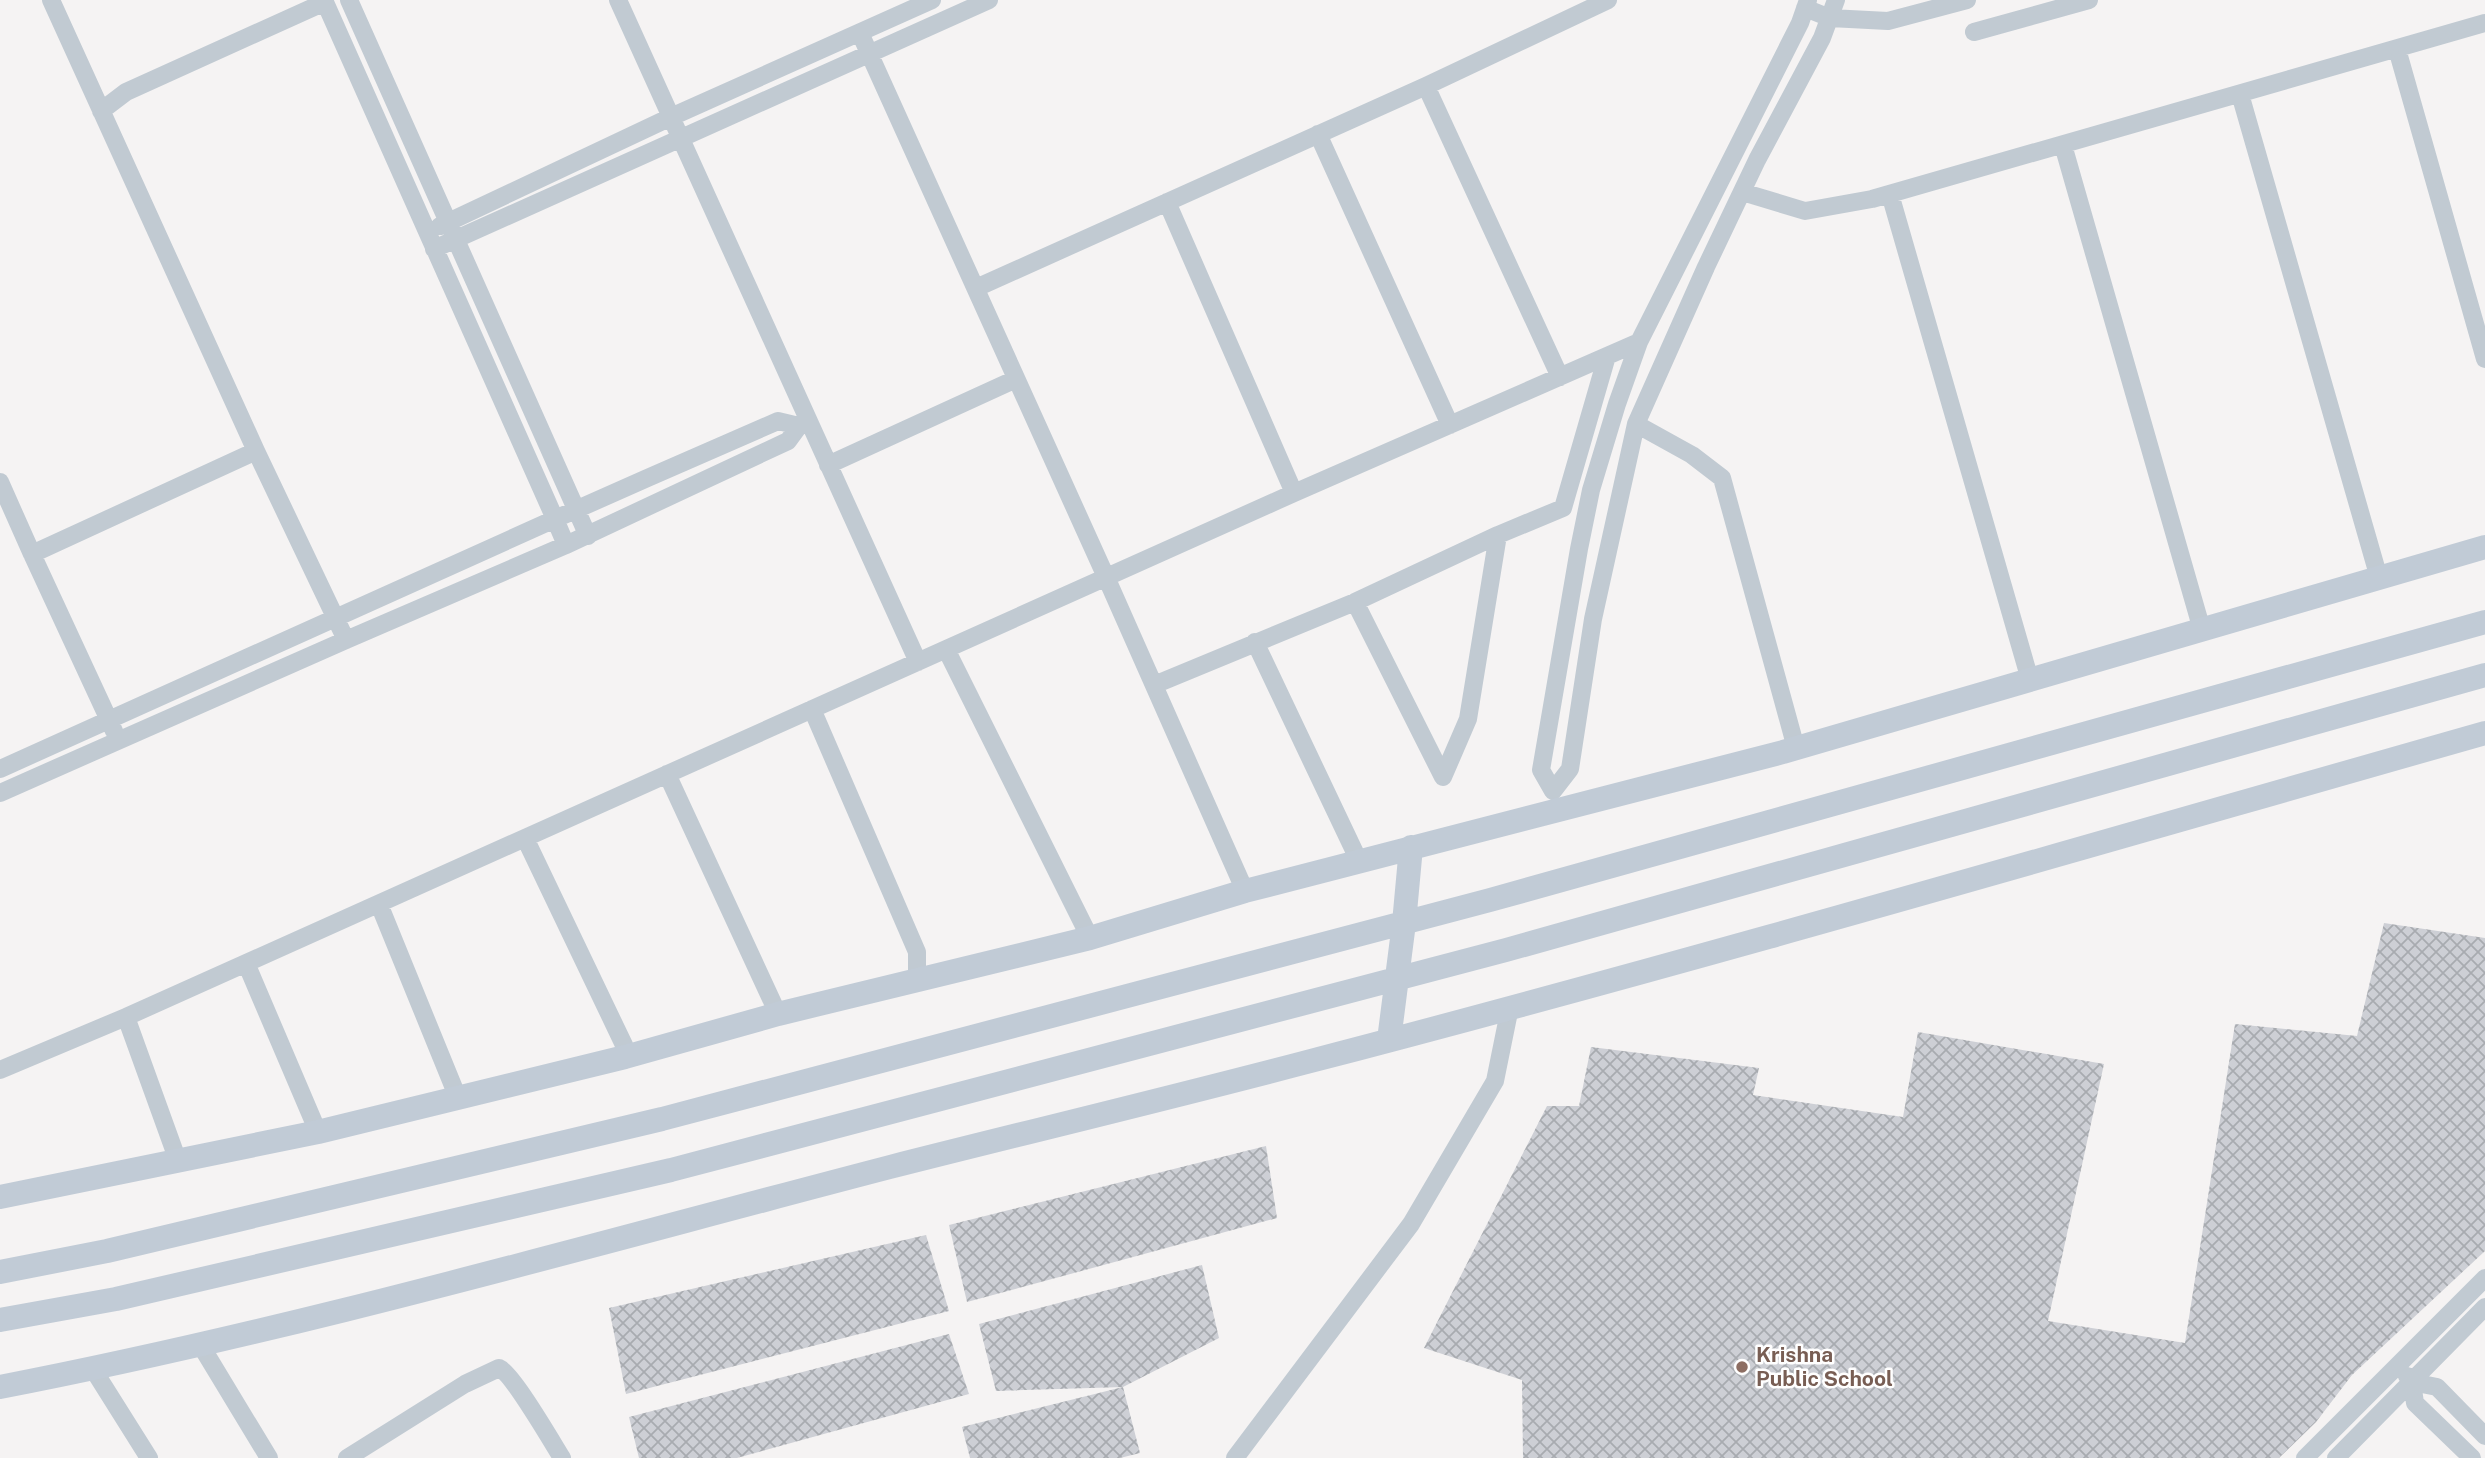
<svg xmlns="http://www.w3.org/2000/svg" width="2485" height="1458" font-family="'Public Sans',sans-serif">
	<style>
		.building { fill: url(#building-cross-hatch) }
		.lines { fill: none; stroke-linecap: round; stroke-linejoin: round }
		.street { stroke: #c1cad2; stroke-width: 18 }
		.secondary { stroke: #c1cbd6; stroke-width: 24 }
		.education-dot { fill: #8d6e63; stroke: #fff; stroke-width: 2.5 }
		.labels { text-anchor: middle; stroke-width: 5; stroke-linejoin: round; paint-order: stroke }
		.education-label { font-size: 21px; font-weight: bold; fill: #785e54; stroke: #fff; text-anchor: start }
	</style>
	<defs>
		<pattern id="building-cross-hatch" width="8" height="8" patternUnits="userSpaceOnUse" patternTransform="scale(1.75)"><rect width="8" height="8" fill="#cdcfd5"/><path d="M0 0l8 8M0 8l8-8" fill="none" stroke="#a8abb0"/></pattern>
	</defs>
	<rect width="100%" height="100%" fill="#f5f3f3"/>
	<path class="building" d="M 2384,923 L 2485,938 L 2485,1251 L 2352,1375 L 2316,1422 L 2279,1458 L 1523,1458 L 1522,1380 L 1424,1348 L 1547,1106 L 1579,1106 L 1591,1047 L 1759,1068 L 1753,1095 L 1903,1117 L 1918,1032 L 2104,1064 L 2048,1321 L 2185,1343 L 2235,1024 L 2357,1036 Z
		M 1266,1146 L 1277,1218 L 967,1302 L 949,1225 Z
		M 926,1235 L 949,1311 L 626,1394 L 609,1308 Z
		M 1202,1265 L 1219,1338 L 1123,1387 L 996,1391 L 979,1324 Z
		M 949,1334 L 969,1394 L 737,1458 L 639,1458 L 629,1417 Z
		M 1123,1387 L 1140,1453 L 1120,1458 L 970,1458 L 962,1427 Z"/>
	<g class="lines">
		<path class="street" d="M 51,0 L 256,451 L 346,640
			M 349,0 L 588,536
			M 618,0 L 918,662
			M 1808,0 L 1800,23 L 1639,342 L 1617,404 L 1591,490 L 1579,549 L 1541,770 L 1553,791 L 1570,769 L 1593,619 L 1636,424 L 1706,267 L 1757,160 L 1822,38 L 1836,0
			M 1805,8 L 1830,18 L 1888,21 L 1967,0
			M 1974,32 L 2089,0
			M 860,33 L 1106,577 L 1245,891
			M 2397,49 L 2485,359
			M 1426,86 L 1560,377
			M 2240,94 L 2379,578
			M 101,111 L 126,92 L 325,2
			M 1318,134 L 1450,425
			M 2063,145 L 2202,630
			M 1742,192 L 1805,211 L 1872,199 L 2485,23
			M 1890,194 L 2030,680
			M 1167,202 L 1294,493
			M 440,226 L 671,117 L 932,0
			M 434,249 L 989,0
			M 976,288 L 1426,86 L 1608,0
			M 1636,424 L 1692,455 L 1722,478 L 1796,748
			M 828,465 L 1016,379
			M 0,482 L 32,554
			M 1355,602 L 1498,535
			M 1255,642 L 1359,861
			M 946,649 L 1090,938
			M 1154,685 L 1355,602 L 1443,777 L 1468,719 L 1498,535 L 1563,508 L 1607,356 L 1639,342
			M 812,709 L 917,952 L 917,980
			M 114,731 L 32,554 L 256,451
			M 0,769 C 185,686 370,603 555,519 C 629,486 704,453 778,421 L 799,426 L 788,441 L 566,545 L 555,519 L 324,0
			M 667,774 L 778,1014
			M 0,793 L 346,640 L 566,545
			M 525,838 L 624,1045 L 625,1057
			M 379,904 L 458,1098
			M 246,963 L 318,1132
			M 126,1017 L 178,1161
			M 0,1070 L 126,1017 L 1294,493 L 1607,356
			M 200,1344 L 269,1458
			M 93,1369 L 149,1458
			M 2407,1376 L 2412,1382 L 2415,1403 L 2472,1458
			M 2412,1382 L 2437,1387 L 2485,1436
			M 347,1458 L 465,1384 L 499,1368 C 512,1373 552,1442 562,1458
			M 1235,1458 L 1411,1224 L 1495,1081 L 1510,1007
			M 2305,1458 L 2485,1278
			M 2336,1458 L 2485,1307"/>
		<path class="secondary" d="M 1389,1040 L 1404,923 L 1411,847
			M 0,1197 L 318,1132 L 625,1057 L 778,1014 L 1090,938 L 1245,891 L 1783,752 L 2485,547
			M 0,1272 L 107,1251 L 662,1119 L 1490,900 L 2485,622
			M 0,1320 L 116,1299 L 671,1170 L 1506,950 L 2485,675
			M 0,1387 C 300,1329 594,1244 890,1167 C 1028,1132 1166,1099 1303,1063 C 1699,960 2091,845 2485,733"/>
	</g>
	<circle class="education-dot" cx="1742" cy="1367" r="7"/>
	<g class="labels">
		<g class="education-label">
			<text x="1756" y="1362">Krishna<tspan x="1756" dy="24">Public School</tspan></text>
		</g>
	</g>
</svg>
